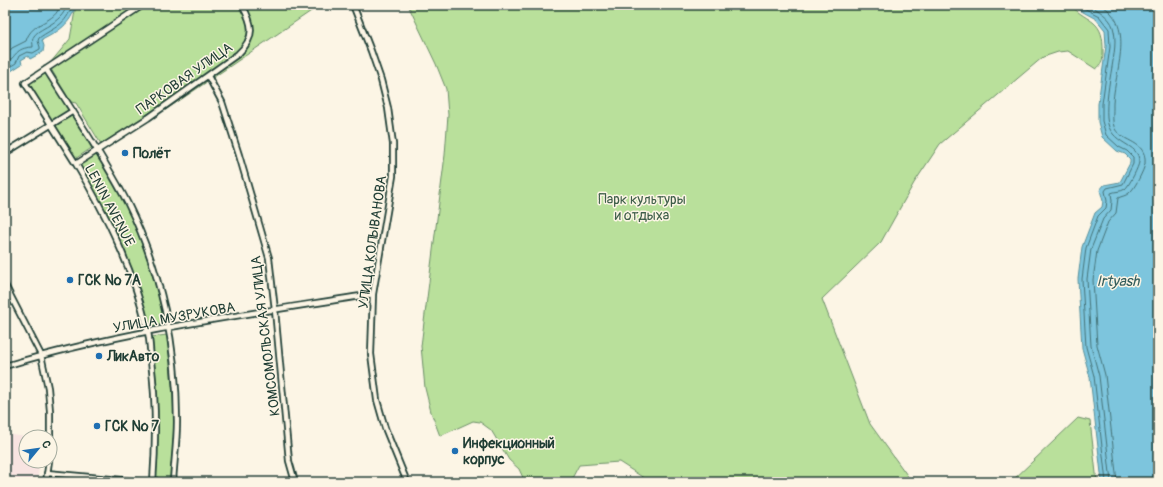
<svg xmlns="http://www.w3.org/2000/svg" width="1163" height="487" font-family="Pangolin,sans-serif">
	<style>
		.built { fill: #f8e4e1 }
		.green { fill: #b9e09b; stroke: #6c8e68 }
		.water { fill: #7dc5dd; stroke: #578f99 }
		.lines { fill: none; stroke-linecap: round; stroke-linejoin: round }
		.shore { stroke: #457378; stroke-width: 1 }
		.minor-casing { stroke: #1f3d34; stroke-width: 8 }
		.minor { stroke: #fcf5e5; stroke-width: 4.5 }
		.poi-dot { fill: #1f6fb2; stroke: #fcf5e5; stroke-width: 1.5 }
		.labels { text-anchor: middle; stroke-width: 3; stroke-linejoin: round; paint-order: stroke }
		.street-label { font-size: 14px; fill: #1f3d34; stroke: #fcf5e5 }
		.poi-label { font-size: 14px; font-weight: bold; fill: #1f3d34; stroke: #fcf5e5; text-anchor: start }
		.park-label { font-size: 14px; fill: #3e5e49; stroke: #fcf5e5 }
		.water-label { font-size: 15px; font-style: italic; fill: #365f5e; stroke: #fcf5e5 }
	</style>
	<rect width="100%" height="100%" fill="#fcf5e5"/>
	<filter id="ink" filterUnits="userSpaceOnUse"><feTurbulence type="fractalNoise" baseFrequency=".025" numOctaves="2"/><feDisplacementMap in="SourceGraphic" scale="8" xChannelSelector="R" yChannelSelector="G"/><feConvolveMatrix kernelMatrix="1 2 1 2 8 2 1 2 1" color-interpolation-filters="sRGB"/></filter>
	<g filter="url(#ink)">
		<path class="built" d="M 5,434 L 26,437 L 26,461 L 40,461 L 37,482 L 5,482 Z"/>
		<path class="green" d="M 76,5 L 320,5 L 164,111 L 160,106 L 101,144 L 76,103 L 71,102 L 51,69 L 51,62 L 70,39 Z
			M 408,5 L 1070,5 C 1089,24 1104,18 1103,53 C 1103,59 1102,65 1096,69 L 1068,51 L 1058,52 L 1043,57 L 940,144 L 914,183 L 881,242 L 822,299 L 870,424 L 912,482 L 650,482 L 619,462 L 579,465 L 570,482 L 525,482 L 519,469 L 509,460 L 491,430 L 480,422 L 473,421 L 440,436 L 431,412 L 425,388 L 421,346 L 445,155 L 448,115 L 446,89 L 436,64 Z
			M 45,71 L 70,111 L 52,122 L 27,83 Z
			M 72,113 L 93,147 L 75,159 L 54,124 Z
			M 97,153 C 107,171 118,188 127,207 C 144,244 156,283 165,323 L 149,327 C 132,266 112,219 79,165 Z
			M 167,335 L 173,395 L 174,421 L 171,480 L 155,479 C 159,431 157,385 151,337 Z
			M 1078,418 L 1090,421 L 1097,482 L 1011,482 Z"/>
		<path class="water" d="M 5,5 L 76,5 C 70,25 59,31 42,40 L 44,46 L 43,52 L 30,59 L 28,56 L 21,60 L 22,64 L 5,75 Z
			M 1070,5 L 1158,5 L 1158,482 L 1102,482 L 1090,377 L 1082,348 L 1078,279 L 1082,247 L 1095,213 L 1102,207 L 1103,201 L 1100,190 L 1104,185 L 1120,182 L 1130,163 L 1130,159 L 1125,154 L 1117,151 L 1102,137 L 1098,122 L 1098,104 L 1106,46 L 1105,30 L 1096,19 Z"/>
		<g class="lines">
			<path class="shore" d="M 1078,5 L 1099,16 L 1109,29 L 1110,47 L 1102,104 L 1102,121 L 1106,135 L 1119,147 L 1127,151 L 1133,157 L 1133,164 L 1123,184 L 1107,188 L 1105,191 L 1107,201 L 1106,208 L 1098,216 L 1086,248 L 1082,279 L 1086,347 L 1094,376 L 1106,482
				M 1089,5 C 1098,10 1110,17 1113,27 C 1117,40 1114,54 1112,67 C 1109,84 1106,101 1107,118 C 1109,146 1140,142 1139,162 C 1139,166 1129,186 1125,189 C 1121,192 1115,191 1111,193 L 1112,201 L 1111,210 L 1103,219 L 1091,249 L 1087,279 L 1091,346 L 1099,376 L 1111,482
				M 1101,5 C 1138,26 1112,76 1113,108 C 1113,114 1112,123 1115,129 C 1123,143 1147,140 1145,164 C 1144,170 1134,190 1129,193 C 1126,196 1122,196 1118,198 L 1116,213 L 1108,222 L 1097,251 L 1093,280 L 1097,345 L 1105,375 L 1117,482
				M 5,57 L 12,48 L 26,41 C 32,20 56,24 60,5
				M 5,64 C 18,56 14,48 33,47 C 33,44 32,41 33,38 C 37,27 61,26 67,5
				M 5,70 L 16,63 L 19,56 L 27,52 L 33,53 L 40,49 L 40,47 L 38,41 L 39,38 C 54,27 66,26 72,5"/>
			<g class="minor-casing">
				<path id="minor" d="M 353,5 L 371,51 L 381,80 L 388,108 L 393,144 L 393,176 L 373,294 L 371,354 L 377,400 L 385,428 L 407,482
					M 46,69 C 74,114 104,157 128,204 C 161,271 177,347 177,421 C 177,442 174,462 173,482
					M 208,76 L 222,102 L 239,155 L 269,258 L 275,310 L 289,461 L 295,482
					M 5,153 L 73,111
					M 76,164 L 25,83 L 143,5
					M 5,285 L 41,355 L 48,388 L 50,411 L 50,441
					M 5,366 C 125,330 250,314 373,294
					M 47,473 L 143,482
					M 46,482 L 49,461
					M 153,482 C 156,442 156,401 151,361 C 150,350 150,338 147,328 C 133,268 107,216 76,164 L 148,118 L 238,54 C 256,37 253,24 242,5"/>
			</g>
			<use href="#minor" class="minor"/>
		</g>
	</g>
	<g class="poi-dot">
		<circle cx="125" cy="153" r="4"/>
		<circle cx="70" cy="280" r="4"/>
		<circle cx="99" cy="356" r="4"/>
		<circle cx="97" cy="426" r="4"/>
		<circle cx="455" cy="451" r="4"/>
	</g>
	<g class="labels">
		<g class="street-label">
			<text transform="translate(184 78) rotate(-35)" y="5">ПАРКОВАЯ УЛИЦА</text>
			<text transform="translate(110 205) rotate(62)" y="5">LENIN AVENUE</text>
			<text transform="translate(372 242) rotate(-82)" y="5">УЛИЦА КОЛЫВАНОВА</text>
			<text transform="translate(174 317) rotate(-10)" y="5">УЛИЦА МУЗРУКОВА</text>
			<text transform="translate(265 336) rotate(-97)" y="5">КОМСОМОЛЬСКАЯ УЛИЦА</text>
		</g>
		<g class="poi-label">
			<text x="133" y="158">Полёт</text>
			<text x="78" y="285">ГСК № 7А</text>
			<text x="107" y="361">ЛикАвто</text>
			<text x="105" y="431">ГСК № 7</text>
			<text x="463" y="448">Инфекционный<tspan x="463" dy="16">корпус</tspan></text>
		</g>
		<g class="park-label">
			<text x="642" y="204">Парк культуры<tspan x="642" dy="16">и отдыха</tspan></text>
		</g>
		<g class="water-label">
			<text x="1118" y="286">Irtyash</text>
		</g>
	</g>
	<rect width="1163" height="487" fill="none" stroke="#fcf5e5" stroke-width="20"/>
	<rect x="10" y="10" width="1143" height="467" fill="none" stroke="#1f3d34" stroke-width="1.5" filter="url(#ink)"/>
	<g transform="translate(38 449) rotate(61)"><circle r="19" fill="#fcf5e5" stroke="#a4ab9e"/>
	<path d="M0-3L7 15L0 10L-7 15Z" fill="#1f6fb2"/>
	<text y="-6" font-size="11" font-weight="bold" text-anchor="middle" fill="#1f3d34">С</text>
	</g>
</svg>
